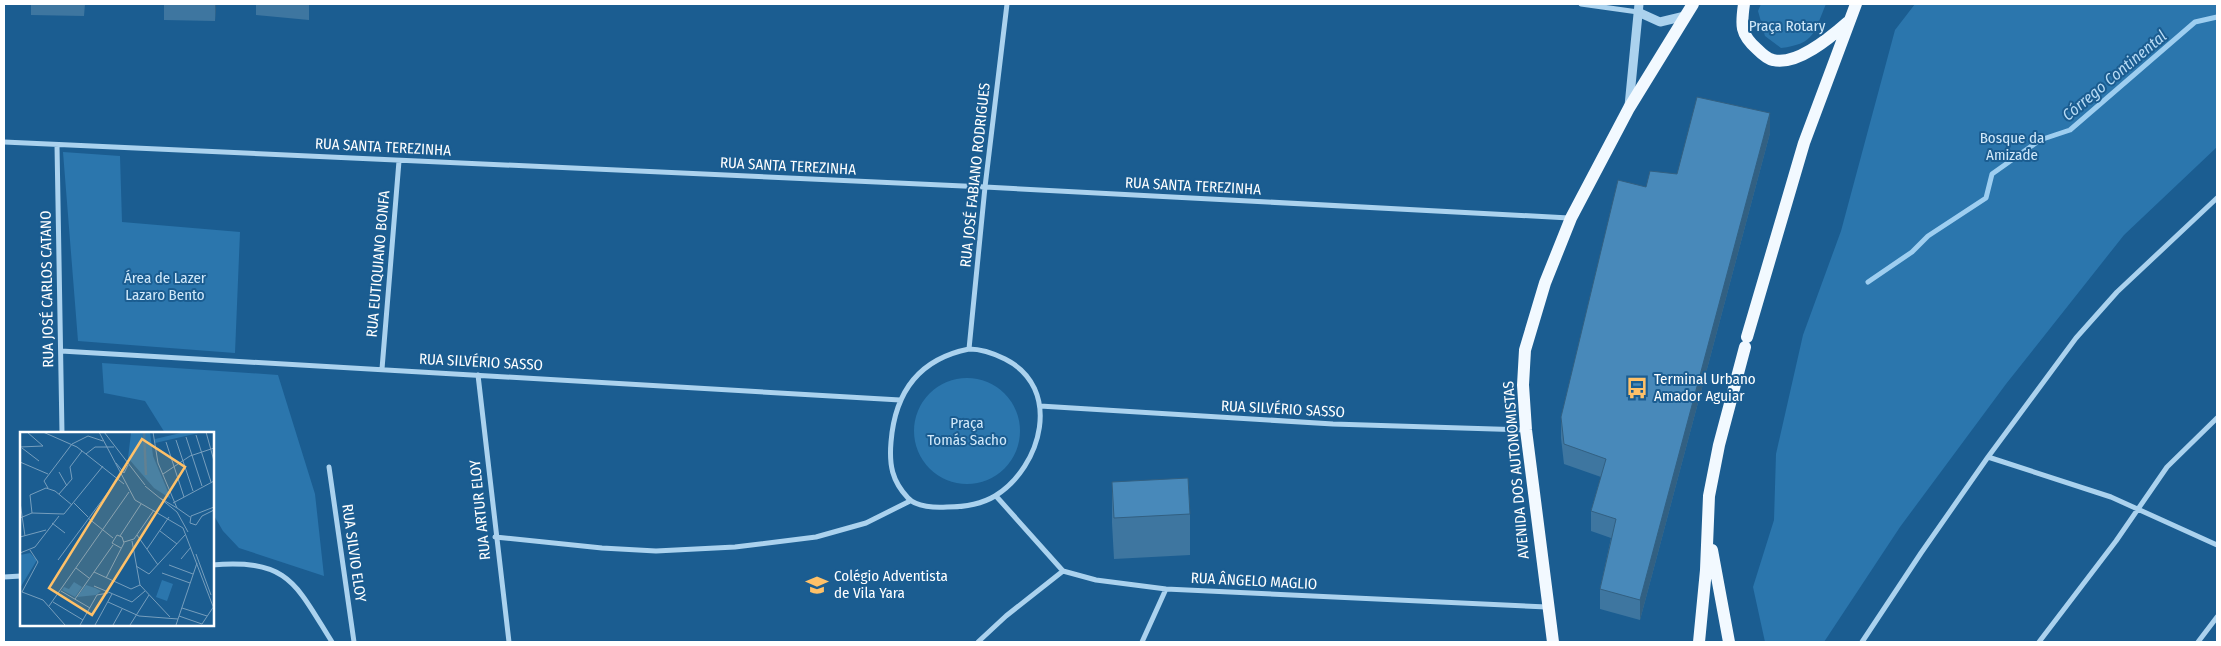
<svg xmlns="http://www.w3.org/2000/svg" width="2221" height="646" font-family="'Fira Sans Condensed',sans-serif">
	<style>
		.green { fill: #2b76ad }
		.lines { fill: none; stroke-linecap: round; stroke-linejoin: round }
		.stream { stroke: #9ecef0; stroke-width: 5 }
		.minor { stroke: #abd2ee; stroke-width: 5 }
		.tertiary { stroke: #abd2ee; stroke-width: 9 }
		.primary { stroke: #f2f9ff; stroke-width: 12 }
		.wall { fill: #3e76a0 }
		.shaded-wall { fill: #326082 }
		.building { fill: #4889ba; stroke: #326082 }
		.labels { text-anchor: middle; stroke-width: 4; stroke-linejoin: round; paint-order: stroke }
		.park-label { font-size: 15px; fill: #d1e9fa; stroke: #1b5d91 }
		.street-label { font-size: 15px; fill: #fff; stroke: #1b5d91 }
		.poi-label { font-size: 15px; fill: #fff; stroke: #1b5d91; text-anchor: start }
		.water-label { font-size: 16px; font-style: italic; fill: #b7dbf5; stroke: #1b5d91 }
		.inset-river { fill: none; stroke: #47769a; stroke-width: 2.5 }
		.inset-road { fill: none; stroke: #769ebd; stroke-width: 1 }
		.view { fill: #ffc168; fill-opacity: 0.15; stroke: #ffc168; stroke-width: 2.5 }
		.inset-edge { fill: none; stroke: #fff; stroke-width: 2.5 }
	</style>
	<rect width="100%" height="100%" fill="#1b5d91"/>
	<path class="green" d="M 1761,4 L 1826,4 C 1814,32 1815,44 1781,48 L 1765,36 L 1758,11 Z
		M 1915,4 L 2217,4 L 2217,147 L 2124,235 L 2006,384 L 1900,527 L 1824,642 L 1765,642 L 1753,587 L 1774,520 L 1776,454 L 1803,335 L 1841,231 L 1895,30 Z
		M 63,152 L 120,156 L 122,222 L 240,232 L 235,353 L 78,341 Z
		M 102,363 L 278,375 L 315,494 L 324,576 L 239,548 L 223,531 L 213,514 L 212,433 L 165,433 L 145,401 L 104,393 Z
		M914 431a53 53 0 1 1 106 0a53 53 0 1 1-106 0Z"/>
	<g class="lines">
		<path class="stream" d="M 1868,282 L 1912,252 L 1928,236 L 1986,198 L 1992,174 L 2040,140 L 2070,130 L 2195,22 L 2217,17"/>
		<path class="minor" d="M 1581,4 L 1638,12
			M 4,142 L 985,187 L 1569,218
			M 57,145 L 62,433
			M 969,349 C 982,349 993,353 1005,359 C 1063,388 1042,467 995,496 C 980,505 964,507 947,507 C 936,508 916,507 908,498 C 892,481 889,465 891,442 C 895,392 919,359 969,349 Z
			M 969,349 L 985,187 L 1007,4
			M 61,351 L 900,400
			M 382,369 L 399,161
			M 478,375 L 509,642
			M 1040,406 L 1333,424 L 1526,430
			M 1988,457 L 2111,497 L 2217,545
			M 329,467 L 354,642
			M 996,496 L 1063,571 L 1096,580 L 1166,589 L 1547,607
			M 495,537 L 602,548 L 656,551 L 735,547 L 816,537 L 866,523 L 910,501
			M 212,565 C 289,559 295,583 332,642
			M 4,577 L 21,576
			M 978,642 L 1006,616 L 1063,571
			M 1142,642 L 1166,589
			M 1862,642 L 1921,553 L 1988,457 L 2076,338 L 2117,292 L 2217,198
			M 2039,642 L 2116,541 L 2167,467 L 2217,418
			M 2198,642 L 2217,617"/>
		<path class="tertiary" d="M 1638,12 L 1660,22 L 1685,16
			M 1629,106 L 1639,4"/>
		<path class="primary" d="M 1744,4 C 1741,25 1740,34 1757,49 C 1761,53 1767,59 1773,60 C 1797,66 1831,37 1848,22
			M 1747,337 L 1804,143 L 1856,4
			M 1712,550 L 1729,642
			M 1553,642 L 1526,430 L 1523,385 L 1525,350 L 1545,283 L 1571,218 L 1629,108 L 1693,4
			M 1699,642 L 1706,570 L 1709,496 L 1719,445 L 1745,347"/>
	</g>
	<path class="wall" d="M 31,4 L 85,4 L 84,16 L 31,15 Z
		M 164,4 L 216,4 L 215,21 L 164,20 Z
		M 256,4 L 309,4 L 309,20 L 256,15 Z
		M 1770,133 L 1640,620 L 1600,609 L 1600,589 L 1611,538 L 1591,531 L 1591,511 L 1601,477 L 1564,464 L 1561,438 L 1561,417 L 1646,187 Z
		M 1112,482 L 1190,514 L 1190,555 L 1114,559 L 1112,523 Z"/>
	<path class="shaded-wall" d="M 215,4 L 216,4 L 215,21 Z
		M 1770,113 L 1770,133 L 1640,620 L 1640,600 Z"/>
	<path class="building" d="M 1697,97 L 1770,113 L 1640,600 L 1600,589 L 1616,519 L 1591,511 L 1606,459 L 1564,444 L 1561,417 L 1618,180 L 1646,187 L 1650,171 L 1677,174 Z
		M 1188,478 L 1190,514 L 1114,518 L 1112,482 Z"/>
	<defs>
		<g id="bus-bare" transform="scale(1.725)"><path d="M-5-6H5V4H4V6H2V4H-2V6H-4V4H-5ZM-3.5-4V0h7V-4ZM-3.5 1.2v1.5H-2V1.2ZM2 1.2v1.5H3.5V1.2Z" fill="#ffc168" stroke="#1b5d91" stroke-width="2.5" paint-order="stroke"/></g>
		<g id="school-bare" transform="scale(1.725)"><path d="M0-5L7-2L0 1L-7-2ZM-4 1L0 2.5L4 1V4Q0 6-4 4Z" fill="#ffc168" stroke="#1b5d91" stroke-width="2.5" paint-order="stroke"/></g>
	</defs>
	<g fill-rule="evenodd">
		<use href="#bus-bare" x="1637" y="388"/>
		<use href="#school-bare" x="817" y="585"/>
	</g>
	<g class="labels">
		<g class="park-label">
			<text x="1787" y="31">Praça Rotary</text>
			<text x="2012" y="143">Bosque da<tspan x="2012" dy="17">Amizade</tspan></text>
			<text x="165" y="283">Área de Lazer<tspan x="165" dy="17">Lazaro Bento</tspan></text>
			<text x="967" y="428">Praça<tspan x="967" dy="17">Tomás Sacho</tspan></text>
		</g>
		<g class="street-label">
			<text transform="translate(383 147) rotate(3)" y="5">RUA SANTA TEREZINHA</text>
			<text transform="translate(788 166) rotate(3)" y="5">RUA SANTA TEREZINHA</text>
			<text transform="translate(975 175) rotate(-84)" y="5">RUA JOSÉ FABIANO RODRIGUES</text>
			<text transform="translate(1193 186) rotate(3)" y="5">RUA SANTA TEREZINHA</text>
			<text transform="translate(378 264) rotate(-85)" y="5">RUA EUTIQUIANO BONFA</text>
			<text transform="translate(47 289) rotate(-91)" y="5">RUA JOSÉ CARLOS CATANO</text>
			<text transform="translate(481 362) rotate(3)" y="5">RUA SILVÉRIO SASSO</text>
			<text transform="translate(1283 409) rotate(3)" y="5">RUA SILVÉRIO SASSO</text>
			<text transform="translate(1516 470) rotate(-95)" y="5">AVENIDA DOS AUTONOMISTAS</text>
			<text transform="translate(480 510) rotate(-96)" y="5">RUA ARTUR ELOY</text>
			<text transform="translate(354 553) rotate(82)" y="5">RUA SILVIO ELOY</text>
			<text transform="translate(1254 581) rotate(3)" y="5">RUA ÂNGELO MAGLIO</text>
		</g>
		<g class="poi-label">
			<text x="1654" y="384">Terminal Urbano<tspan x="1654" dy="17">Amador Aguiar</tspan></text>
			<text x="834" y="581">Colégio Adventista<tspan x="834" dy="17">de Vila Yara</tspan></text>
		</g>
		<g class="water-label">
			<text transform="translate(2114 75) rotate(-40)" y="6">Córrego Continental</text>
		</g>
	</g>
	<g transform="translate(20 432)">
		<rect width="194" height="194" fill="#1b5d91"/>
		<path d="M 130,0 L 133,24 L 151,67 L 134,56 L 108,26 L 111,1 ZM 165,0 L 183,0 L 135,11 L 135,7 ZM 10,121 L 17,128 L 0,156 L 0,123 ZM 142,148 L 153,152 L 147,169 L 136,165 ZM 54,150 L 62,155 L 55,165 L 42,158 L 44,155 L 49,157 ZM 66,153 L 75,156 L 81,159 L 76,163 L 57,165 Z" fill="#2b76ad"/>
		<path class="inset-river" d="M 124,0 L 126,43"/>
		<path class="inset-road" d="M 7,0 L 23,14M 23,0 L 57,15 L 104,52M 79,0 L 115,68 L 163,96 L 194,177M 84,0 L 125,53M 133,0 L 138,31 L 157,76 L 170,85M 186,0 L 194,29M 176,3 L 191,50M 166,5 L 182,54M 156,8 L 173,59M 146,10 L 164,65M 0,15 L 23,14M 2,16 L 19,29M 66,22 L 75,15 L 94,15M 0,30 L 28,42M 96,31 L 104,41 L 108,33M 39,40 L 47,54M 143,42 L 170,24 L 194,16M 125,54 L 157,80 L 168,100M 28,56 L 24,49 L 52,12 L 68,4 L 83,9M 39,62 L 52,47 L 50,35 L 62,19M 140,66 L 157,76M 0,70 L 5,104M 54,71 L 68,85M 153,71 L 194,49M 194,75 L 171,84 L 170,91 L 176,93 L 182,84 L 194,78M 12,81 L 10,63 L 26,56 L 35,59 L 52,73M 0,86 L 12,81 L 44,82 L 83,34M 68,86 L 93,106M 32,91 L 45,101M 140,99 L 157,112M 117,103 L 138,133M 100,104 L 121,72M 0,105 L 26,98M 112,109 L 120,153 L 150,185M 104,110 L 114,107 L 134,78M 127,117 L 149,85M 10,118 L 18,130 L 2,160 L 23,168 L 45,193M 0,121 L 15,115 L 39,84M 176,122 L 191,163M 161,127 L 171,115M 38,128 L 100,44M 149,133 L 173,142M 116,134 L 129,142 L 165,103M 56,136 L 69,146M 74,140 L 111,157 L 120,153M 142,141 L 170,151M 86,146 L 104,111 L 102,105 L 97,103 L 92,111 L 101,116M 74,154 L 112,170 L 125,159M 41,159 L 70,176M 55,167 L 93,113M 33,170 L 63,188M 88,170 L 119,184 L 158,187M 29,174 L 109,60M 162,176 L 187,184M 159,184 L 182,192M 182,192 L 194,174M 60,193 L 77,163 L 88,161M 75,193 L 92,162M 93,193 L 102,177M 110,193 L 129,163M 156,193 L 177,131"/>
		<path class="view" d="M 122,7 L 165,35 L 72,183 L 29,156 Z"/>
		<rect width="194" height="194" class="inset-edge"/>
	</g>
	<rect width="2221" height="646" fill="none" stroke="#ffffff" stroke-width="10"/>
</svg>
